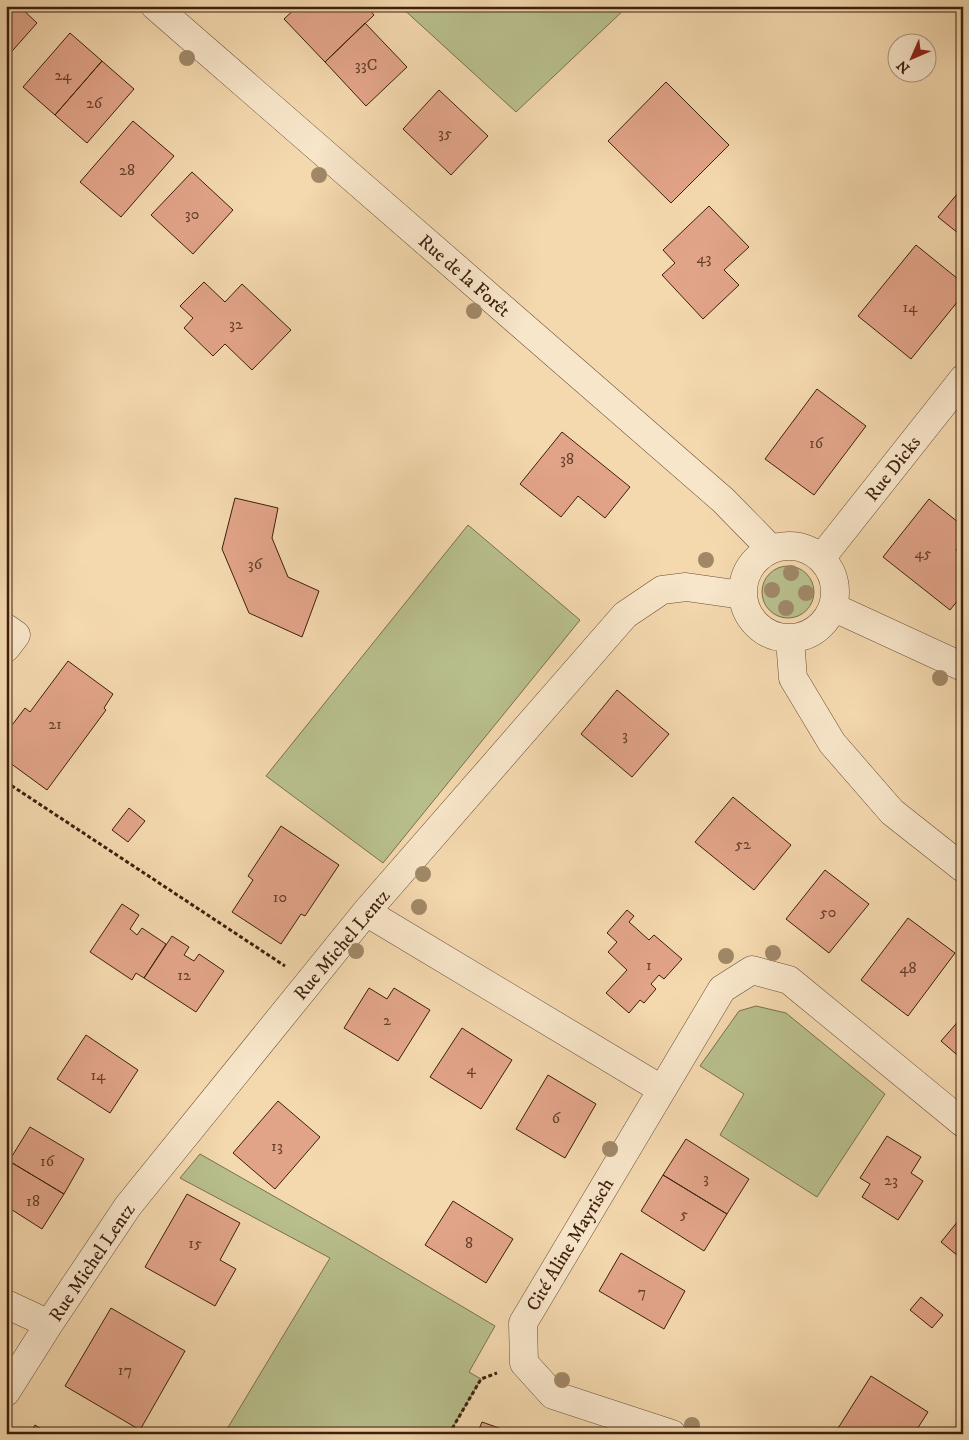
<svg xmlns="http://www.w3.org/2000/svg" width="969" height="1440" font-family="'IM FELL DW Pica',serif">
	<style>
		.green { fill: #b8bf8d; stroke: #7a6f4d }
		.building { fill: #e2a489; stroke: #3c1f0d }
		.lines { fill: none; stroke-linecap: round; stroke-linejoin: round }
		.minor-casing { stroke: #6a4d35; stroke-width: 29 }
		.path { stroke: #3c1f0d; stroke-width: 3; stroke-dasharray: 4 2.5; stroke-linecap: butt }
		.minor { stroke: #f8e6ca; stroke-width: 28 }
		.tree { fill: #a08867 }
		.labels { text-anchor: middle; stroke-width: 4; stroke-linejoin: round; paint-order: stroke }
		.number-label { font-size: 16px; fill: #66402c }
		.street-label { font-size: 19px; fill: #3c1f0d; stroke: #f8e6ca }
	</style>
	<rect width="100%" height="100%" fill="#f4d8ae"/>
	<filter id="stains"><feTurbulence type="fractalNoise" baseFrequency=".004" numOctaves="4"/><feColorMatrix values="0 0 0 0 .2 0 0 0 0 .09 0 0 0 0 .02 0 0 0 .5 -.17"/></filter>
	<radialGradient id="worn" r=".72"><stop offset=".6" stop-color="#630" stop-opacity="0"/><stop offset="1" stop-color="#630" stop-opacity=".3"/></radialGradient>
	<path class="green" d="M 400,6 L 628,6 L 516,112 Z
		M 468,525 L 580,620 L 383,863 L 266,776 Z
		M762 592a26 26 0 1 1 52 0a26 26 0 1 1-52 0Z
		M 756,1006 L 786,1013 L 885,1094 L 817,1197 L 720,1135 L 744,1094 L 700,1066 L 739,1011 Z
		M 200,1154 L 347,1238 L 495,1326 L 469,1372 L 481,1379 L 449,1434 L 224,1434 L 330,1258 L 180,1178 Z"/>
	<path class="building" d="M 6,6 L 19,6 L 37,23 L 6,58 Z
		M 298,6 L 366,6 L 374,15 L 325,62 L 284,19 Z
		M 365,23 L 407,67 L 366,106 L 325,62 Z
		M 70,33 L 102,61 L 55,115 L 23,87 Z
		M 102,61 L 134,89 L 87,143 L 55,115 Z
		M 666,82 L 729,145 L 671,203 L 608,141 Z
		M 439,90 L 488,136 L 451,175 L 403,129 Z
		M 133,121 L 174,156 L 121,217 L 80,182 Z
		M 192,172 L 233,210 L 193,254 L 151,215 Z
		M 963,187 L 963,237 L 938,217 Z
		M 709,206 L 749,247 L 724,270 L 739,285 L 703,319 L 662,275 L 675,263 L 663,250 Z
		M 916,245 L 963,283 L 963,295 L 911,359 L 858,316 Z
		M 204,282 L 225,302 L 242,284 L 291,330 L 252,370 L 225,344 L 213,356 L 184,328 L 193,318 L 180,306 Z
		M 817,389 L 866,426 L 814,495 L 765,459 Z
		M 562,432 L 630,487 L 605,518 L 578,496 L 561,517 L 520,484 Z
		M 235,498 L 278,508 L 272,538 L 288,577 L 319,591 L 302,637 L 249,613 L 222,549 Z
		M 929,499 L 963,526 L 963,541 L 956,550 L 963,555 L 963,594 L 950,610 L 883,557 Z
		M 68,661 L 113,694 L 104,708 L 106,710 L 47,790 L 6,760 L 6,733 L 25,708 L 30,712 Z
		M 617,690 L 669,734 L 632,777 L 581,734 Z
		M 733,797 L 791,845 L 754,890 L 695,842 Z
		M 129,808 L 145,821 L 128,842 L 112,830 Z
		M 281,826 L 339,865 L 305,916 L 301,914 L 281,944 L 232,912 L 253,880 L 248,876 Z
		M 825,870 L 869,904 L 829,953 L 786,919 Z
		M 122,904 L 139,915 L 130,929 L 137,935 L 142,928 L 166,944 L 144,978 L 136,973 L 132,980 L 90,952 Z
		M 627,910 L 634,916 L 629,922 L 649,940 L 654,935 L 682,959 L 664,979 L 659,975 L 651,984 L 656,989 L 644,1003 L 640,1000 L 629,1013 L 606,993 L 627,970 L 608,952 L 617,942 L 607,933 Z
		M 908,918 L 955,953 L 908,1016 L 861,980 Z
		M 172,936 L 189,947 L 184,955 L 194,961 L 199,954 L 224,971 L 196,1012 L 144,978 Z
		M 369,988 L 387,999 L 394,988 L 430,1010 L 398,1061 L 344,1028 Z
		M 963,1016 L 963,1060 L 941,1041 Z
		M 462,1028 L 512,1060 L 481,1109 L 430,1077 Z
		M 86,1035 L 138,1070 L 110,1113 L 57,1079 Z
		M 548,1075 L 596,1104 L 565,1158 L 516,1129 Z
		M 278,1101 L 320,1137 L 275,1189 L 233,1153 Z
		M 30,1127 L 84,1159 L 64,1194 L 9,1161 Z
		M 887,1136 L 921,1157 L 911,1173 L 923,1181 L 898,1220 L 862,1197 L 870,1184 L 860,1178 Z
		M 686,1139 L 749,1179 L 727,1214 L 663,1175 Z
		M 9,1161 L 64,1194 L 42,1229 L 6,1206 L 6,1166 Z
		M 663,1175 L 727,1214 L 704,1251 L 641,1211 Z
		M 187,1194 L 240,1223 L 220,1260 L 236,1269 L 215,1306 L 145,1267 Z
		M 453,1201 L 513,1239 L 486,1283 L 425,1245 Z
		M 963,1215 L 963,1260 L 941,1242 Z
		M 621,1253 L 685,1291 L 664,1329 L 599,1291 Z
		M 921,1297 L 943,1315 L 932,1328 L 910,1310 Z
		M 111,1308 L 185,1351 L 140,1430 L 65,1386 Z
		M 871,1376 L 928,1412 L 914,1434 L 835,1433 Z
		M 482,1422 L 516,1434 L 477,1434 Z
		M 35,1425 L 49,1434 L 30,1434 Z"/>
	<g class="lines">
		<g class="minor-casing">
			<path id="minor" d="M 155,6 L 723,500 L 770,548
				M743 592a46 46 0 1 1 92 0a46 46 0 1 1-92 0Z
				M 822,557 L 963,379
				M 835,608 L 963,667
				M 6,628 L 16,635 L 6,648
				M 790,640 L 793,678 L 832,743 L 892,812 L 963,868
				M 366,912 L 661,1089
				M 6,1304 L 49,1324
				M 6,1392 L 49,1324 L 128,1206 L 366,912 L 625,615 L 662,590 L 686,587 L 742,595
				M 672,1434 L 553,1395 L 524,1363 L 523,1323 L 722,989 L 752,970 L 789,980 L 963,1123"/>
		</g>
		<path class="path" d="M 6,782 L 285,966
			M 449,1434 L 481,1379 L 497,1373"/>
		<use href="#minor" class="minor"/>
	</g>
	<g class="tree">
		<circle cx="187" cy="58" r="8"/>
		<circle cx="319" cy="175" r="8"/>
		<circle cx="474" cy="311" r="8"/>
		<circle cx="706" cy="560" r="8"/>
		<circle cx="791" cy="573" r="8"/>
		<circle cx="772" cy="590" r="8"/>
		<circle cx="806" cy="593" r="8"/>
		<circle cx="786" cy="608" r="8"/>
		<circle cx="940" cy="678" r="8"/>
		<circle cx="423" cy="874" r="8"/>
		<circle cx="419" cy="907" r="8"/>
		<circle cx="356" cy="951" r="8"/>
		<circle cx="773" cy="953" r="8"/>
		<circle cx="726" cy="956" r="8"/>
		<circle cx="610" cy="1149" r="8"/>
		<circle cx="562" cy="1380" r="8"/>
		<circle cx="692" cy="1425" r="8"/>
	</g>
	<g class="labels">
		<g class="number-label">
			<text x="366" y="70">33C</text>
			<text x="63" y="80">24</text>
			<text x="94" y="108">26</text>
			<text x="445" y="138">35</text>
			<text x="127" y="175">28</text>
			<text x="192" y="219">30</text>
			<text x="704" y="263">43</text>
			<text x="910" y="312">14</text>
			<text x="236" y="329">32</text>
			<text x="816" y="448">16</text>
			<text x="567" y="464">38</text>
			<text x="923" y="558">45</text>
			<text x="255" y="569">36</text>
			<text x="55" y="729">21</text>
			<text x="625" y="740">3</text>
			<text x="743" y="849">52</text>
			<text x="280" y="902">10</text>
			<text x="828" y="917">50</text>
			<text x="649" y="970">1</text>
			<text x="908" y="973">48</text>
			<text x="184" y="980">12</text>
			<text x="387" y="1025">2</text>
			<text x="471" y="1074">4</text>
			<text x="98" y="1080">14</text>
			<text x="556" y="1123">6</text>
			<text x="277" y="1151">13</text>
			<text x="47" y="1166">16</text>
			<text x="706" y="1183">3</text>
			<text x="891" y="1185">23</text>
			<text x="33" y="1206">18</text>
			<text x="684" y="1219">5</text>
			<text x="195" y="1248">15</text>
			<text x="469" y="1248">8</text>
			<text x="642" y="1297">7</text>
			<text x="125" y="1375">17</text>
		</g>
		<g class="street-label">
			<text transform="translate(465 275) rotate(41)" y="7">Rue de la Forêt</text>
			<text transform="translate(892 468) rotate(-52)" y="7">Rue Dicks</text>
			<text transform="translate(341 944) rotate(-50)" y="7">Rue Michel Lentz</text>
			<text transform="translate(569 1244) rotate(-59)" y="7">Cité Aline Mayrisch</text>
			<text transform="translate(91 1262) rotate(-56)" y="7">Rue Michel Lentz</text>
		</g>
	</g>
	<rect width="969" height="1440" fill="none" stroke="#f4d8ae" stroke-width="25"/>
	<rect x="8" y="8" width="954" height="1425" fill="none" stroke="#3c1f0d" stroke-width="2.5"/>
	<rect x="12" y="12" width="944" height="1415" fill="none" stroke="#3c1f0d"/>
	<g transform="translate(912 58) rotate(225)"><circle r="24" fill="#f8e6ca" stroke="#ad967e"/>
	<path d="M0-4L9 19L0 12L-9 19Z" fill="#8f2418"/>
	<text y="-8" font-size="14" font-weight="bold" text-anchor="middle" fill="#3c1f0d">N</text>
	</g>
	<rect width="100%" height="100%" filter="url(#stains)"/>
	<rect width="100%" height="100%" fill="url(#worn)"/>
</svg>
